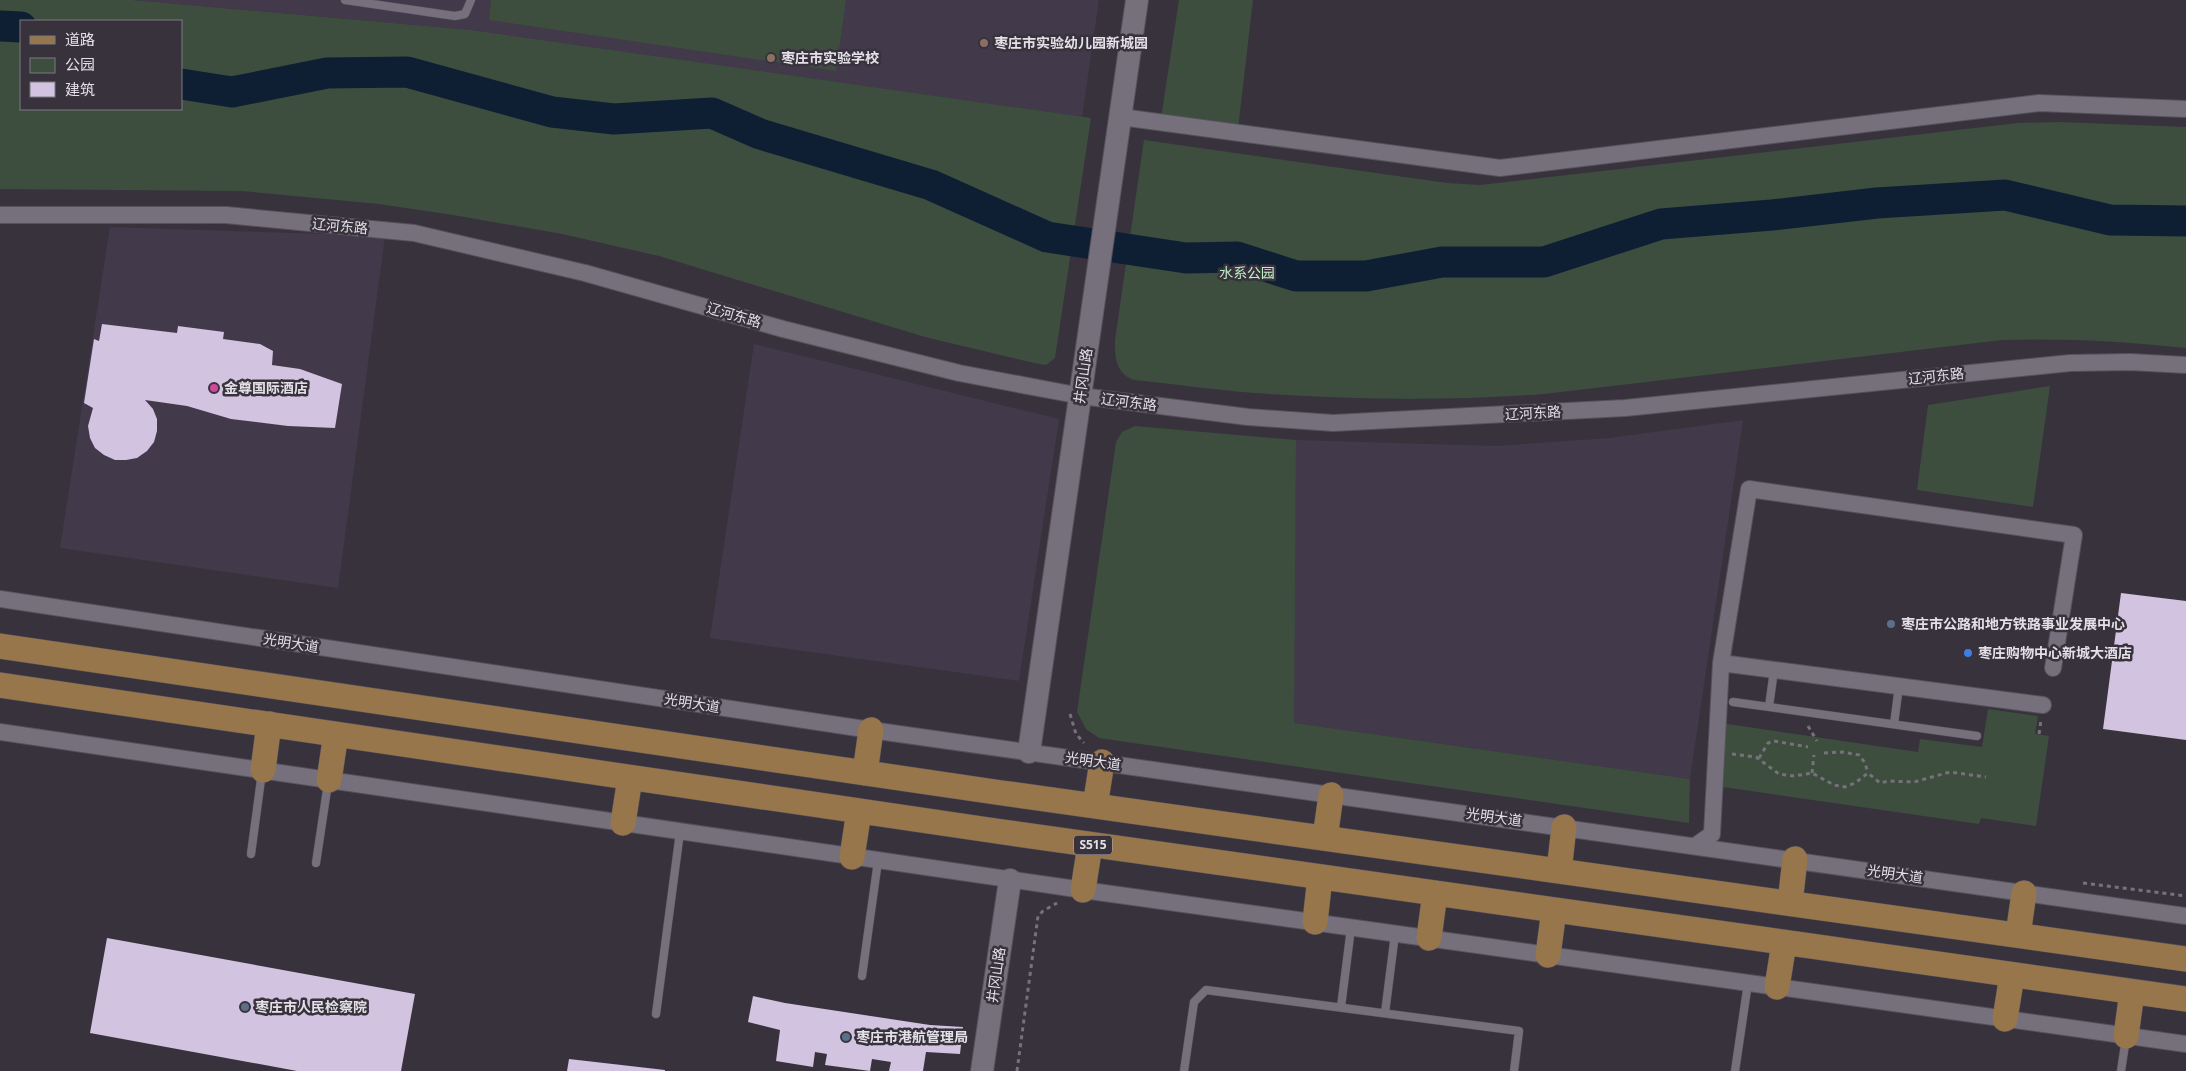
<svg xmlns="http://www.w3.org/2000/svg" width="2186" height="1071" font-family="'Open Sans','Noto Sans SC',sans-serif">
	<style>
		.built { fill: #42394a }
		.green { fill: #3d4e3f; fill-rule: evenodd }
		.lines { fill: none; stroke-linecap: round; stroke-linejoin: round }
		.river { stroke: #0e1f33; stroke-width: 31 }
		.building { fill: #d2c3e1 }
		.lane-casing { stroke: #56515b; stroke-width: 9 }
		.street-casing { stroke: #56515b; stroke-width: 18 }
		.secondary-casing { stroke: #56515b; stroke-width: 24 }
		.primary-casing { stroke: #56515b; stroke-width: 26 }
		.path { stroke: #76727b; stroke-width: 3; stroke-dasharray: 4 4; stroke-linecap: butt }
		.lane { stroke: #76707d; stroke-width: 8 }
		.street { stroke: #76707d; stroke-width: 16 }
		.secondary { stroke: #76707d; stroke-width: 22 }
		.primary { stroke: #96764a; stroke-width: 25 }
		.education-dot { fill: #8d6e63; stroke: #38323d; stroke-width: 2 }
		.hotel-dot { fill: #d1479c; stroke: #38323d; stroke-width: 2 }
		.service-dot { fill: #5c6f8a; stroke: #38323d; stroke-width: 2 }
		.shop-dot { fill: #3f7fe0; stroke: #38323d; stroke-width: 2 }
		.labels { text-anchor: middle; stroke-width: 5; stroke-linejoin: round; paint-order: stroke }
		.shield { fill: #38323d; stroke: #b0acb4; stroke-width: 1 }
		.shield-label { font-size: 12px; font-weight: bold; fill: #e3e0e7 }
		.poi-label { font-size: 14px; font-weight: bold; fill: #e3e0e7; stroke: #38323d; text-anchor: start }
		.street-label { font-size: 14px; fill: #e3e0e7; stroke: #38323d }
		.park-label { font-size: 14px; fill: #bfefc5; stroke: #38323d }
	</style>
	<rect width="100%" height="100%" fill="#38323d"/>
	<path class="built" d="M 132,0 L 1099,0 L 1082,117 L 471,30 Z
		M 110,227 L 385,236 L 338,588 L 60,548 Z
		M 754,344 L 1059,419 L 1019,681 L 710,638 Z
		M 1743,420 L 1690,779 L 1293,723 L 1296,440 L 1496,446 L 1609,438 Z"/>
	<path class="green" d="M 0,0 L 132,0 L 471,30 L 1091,118 L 1055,358 L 1046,365 L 1034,363 L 925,337 L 659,256 L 562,234 L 453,215 L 379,204 L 242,191 L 0,189 ZM 21,21 L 181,21 L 181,109 L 21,109 Z
		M 491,0 L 846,0 L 836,71 L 489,20 Z
		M 1179,0 L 1253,0 L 1238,129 L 1161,118 Z
		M 2060,122 L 2186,127 L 2186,348 C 2123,341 2065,338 2002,340 L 1544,394 C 1448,401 1351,400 1255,393 C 1214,390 1174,384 1134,380 C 1115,373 1115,357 1115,340 L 1144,140 L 1447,183 L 1480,185 L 2018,123 Z
		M 2050,386 L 2033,507 L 1917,490 L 1928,405 Z
		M 1135,426 L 1296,440 L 1294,723 L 1690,779 L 1689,823 L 1099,738 L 1086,729 L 1077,712 L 1116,442 L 1122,432 Z
		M 1988,709 L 2038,716 L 2035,734 L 2049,736 L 2036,826 L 1981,818 L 1979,824 L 1709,785 L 1721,723 L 1918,752 L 1920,739 L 1982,747 Z"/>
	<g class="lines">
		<path class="river" d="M 0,26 L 21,27
			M 181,84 L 232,92 L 327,73 L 407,72 L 552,112 L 614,119 L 712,113 L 760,134 L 931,185 L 1047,237 L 1186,258 L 1237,257 L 1296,276 L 1366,276 L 1442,262 L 1544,262 L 1661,224 L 1772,215 L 1877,203 L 2005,195 L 2110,220 L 2186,221"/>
	</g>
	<path class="building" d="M 102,324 L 177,333 L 178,326 L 224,332 L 223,339 L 260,344 L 273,351 L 272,365 L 300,369 L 342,384 L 335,428 L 288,426 L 231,419 L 187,406 L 145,400 L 153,409 L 157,419 L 157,431 L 154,442 L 147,451 L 137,458 L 126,460 L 115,460 L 104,455 L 95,448 L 90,438 L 88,426 L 93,408 L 84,403 L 94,339 L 99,341 Z
		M 2121,593 L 2186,601 L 2186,740 L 2103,729 Z
		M 107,938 L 415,994 L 401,1071 L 297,1071 L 90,1033 Z
		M 753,996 L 785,1003 L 930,1025 L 963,1027 L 960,1054 L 926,1052 L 923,1071 L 889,1071 L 891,1062 L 872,1059 L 870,1071 L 825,1065 L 827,1054 L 815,1052 L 813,1067 L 776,1061 L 780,1030 L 748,1022 Z
		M 569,1059 L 665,1070 L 665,1071 L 567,1071 Z"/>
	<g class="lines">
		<g class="lane-casing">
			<path id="lane" d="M 345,0 L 455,16 L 465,14 L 471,0
				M 1733,702 L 1977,736
				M 1769,707 L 1774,670
				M 1894,724 L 1899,686
				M 251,854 L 262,772
				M 316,863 L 328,783
				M 862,976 L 878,861
				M 1341,1007 L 1351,928
				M 1385,1013 L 1395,934
				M 656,1014 L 680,832
				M 1184,1071 L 1194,1002 L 1206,990 L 1519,1031 L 1514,1071
				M 1735,1071 L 1748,983
				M 2121,1071 L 2126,1038"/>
		</g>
		<g class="street-casing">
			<path id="street" d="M 1121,117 L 1500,168 L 2039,103 L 2186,109
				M 0,215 L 226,215 L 414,233 L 585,273 L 783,329 L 959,373 L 1081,396 L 1248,417 L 1333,423 L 1625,408 L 2070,363 L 2130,362 L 2186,365
				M 0,599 L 871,730 L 2186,916
				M 1721,663 L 2043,705
				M 0,732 L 1083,890 L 2186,1044
				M 1695,846 L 1712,834 L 1721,663 L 1749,489 L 2074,535 L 2053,668"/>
		</g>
		<g class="secondary-casing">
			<path id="secondary" d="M 1029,752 L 1137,0
				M 982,1071 L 1010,880"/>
		</g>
		<g class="primary-casing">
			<path id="primary" d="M 0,646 L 1002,793 L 2186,959
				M 0,685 L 996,831 L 2186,999
				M 263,770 L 269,724
				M 865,773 L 871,730
				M 329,780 L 336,734
				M 1095,806 L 1102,762
				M 623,823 L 630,778
				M 1325,838 L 1331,795
				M 852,857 L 859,811
				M 1559,871 L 1564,827
				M 1083,890 L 1090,845
				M 1790,903 L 1795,859
				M 1315,922 L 1320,877
				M 2018,935 L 2024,893
				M 1429,938 L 1435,893
				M 1548,955 L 1554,910
				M 1777,987 L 1784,943
				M 2005,1019 L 2012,975
				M 2126,1036 L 2132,992"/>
		</g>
		<path class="path" d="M 1070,714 L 1076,734 L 1084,743
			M 1808,726 L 1817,741
			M 2039,734 L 2041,720
			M 1824,753 L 1843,752 L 1859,755 L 1865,763 L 1868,773
			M 1732,754 L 1756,757 L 1779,774 L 1794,776 L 1812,773 L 1834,785 L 1845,787 L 1855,783 L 1868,773 L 1880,783 L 1889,781 L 1914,782 L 1950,772 L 1986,777
			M 1759,758 L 1768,743 L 1774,741 L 1808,747
			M 1812,773 L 1814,755
			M 2083,883 L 2186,896
			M 1017,1071 L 1038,916 L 1043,911 L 1057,903"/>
		<use href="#lane" class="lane"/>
		<use href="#street" class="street"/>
		<use href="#secondary" class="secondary"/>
		<use href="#primary" class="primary"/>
	</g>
	<g class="education-dot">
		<circle cx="984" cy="43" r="5"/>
		<circle cx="771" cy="58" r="5"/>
	</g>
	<circle class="hotel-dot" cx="214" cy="388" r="5"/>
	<g class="service-dot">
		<circle cx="1891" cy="624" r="5"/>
		<circle cx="245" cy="1007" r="5"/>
		<circle cx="846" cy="1037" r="5"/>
	</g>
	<circle class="shop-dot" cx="1968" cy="653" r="5"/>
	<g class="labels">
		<rect class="shield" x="1074" y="835.5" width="38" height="19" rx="4"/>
		<g class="shield-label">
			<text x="1093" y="849">S515</text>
		</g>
		<g class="poi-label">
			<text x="994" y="48">枣庄市实验幼儿园新城园</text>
			<text x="781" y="63">枣庄市实验学校</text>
			<text x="224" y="393">金尊国际酒店</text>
			<text x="1901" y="629">枣庄市公路和地方铁路事业发展中心</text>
			<text x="1978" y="658">枣庄购物中心新城大酒店</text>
			<text x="255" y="1012">枣庄市人民检察院</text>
			<text x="856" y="1042">枣庄市港航管理局</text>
		</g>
		<g class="street-label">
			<text transform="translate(340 226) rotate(5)" y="5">辽河东路</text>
			<text transform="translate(734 315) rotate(16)" y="5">辽河东路</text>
			<text transform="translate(1083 376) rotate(-82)" y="5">井冈山路</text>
			<text transform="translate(1936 376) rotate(-6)" y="5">辽河东路</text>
			<text transform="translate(1129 402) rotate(7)" y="5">辽河东路</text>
			<text transform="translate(1533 413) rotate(-3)" y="5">辽河东路</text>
			<text transform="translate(291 643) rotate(9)" y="5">光明大道</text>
			<text transform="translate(692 703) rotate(9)" y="5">光明大道</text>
			<text transform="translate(1093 761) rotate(8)" y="5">光明大道</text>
			<text transform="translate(1494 817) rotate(8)" y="5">光明大道</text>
			<text transform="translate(1895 874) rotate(8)" y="5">光明大道</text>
			<text transform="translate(996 975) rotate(-82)" y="5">井冈山路</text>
		</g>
		<g class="park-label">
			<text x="1247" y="278">水系公园</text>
		</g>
	</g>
	<rect x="20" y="20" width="162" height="90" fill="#38323d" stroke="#7c7881"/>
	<rect x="30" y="36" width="25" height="8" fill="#96764a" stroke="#7c7881"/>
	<text x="65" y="45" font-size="15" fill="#e3e0e7">道路</text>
	<rect x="30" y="58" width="25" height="15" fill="#3d4e3f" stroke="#7c7881"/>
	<text x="65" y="70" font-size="15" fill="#e3e0e7">公园</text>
	<rect x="30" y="82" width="25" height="15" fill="#d2c3e1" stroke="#7c7881"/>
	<text x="65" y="95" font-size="15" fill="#e3e0e7">建筑</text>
</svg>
